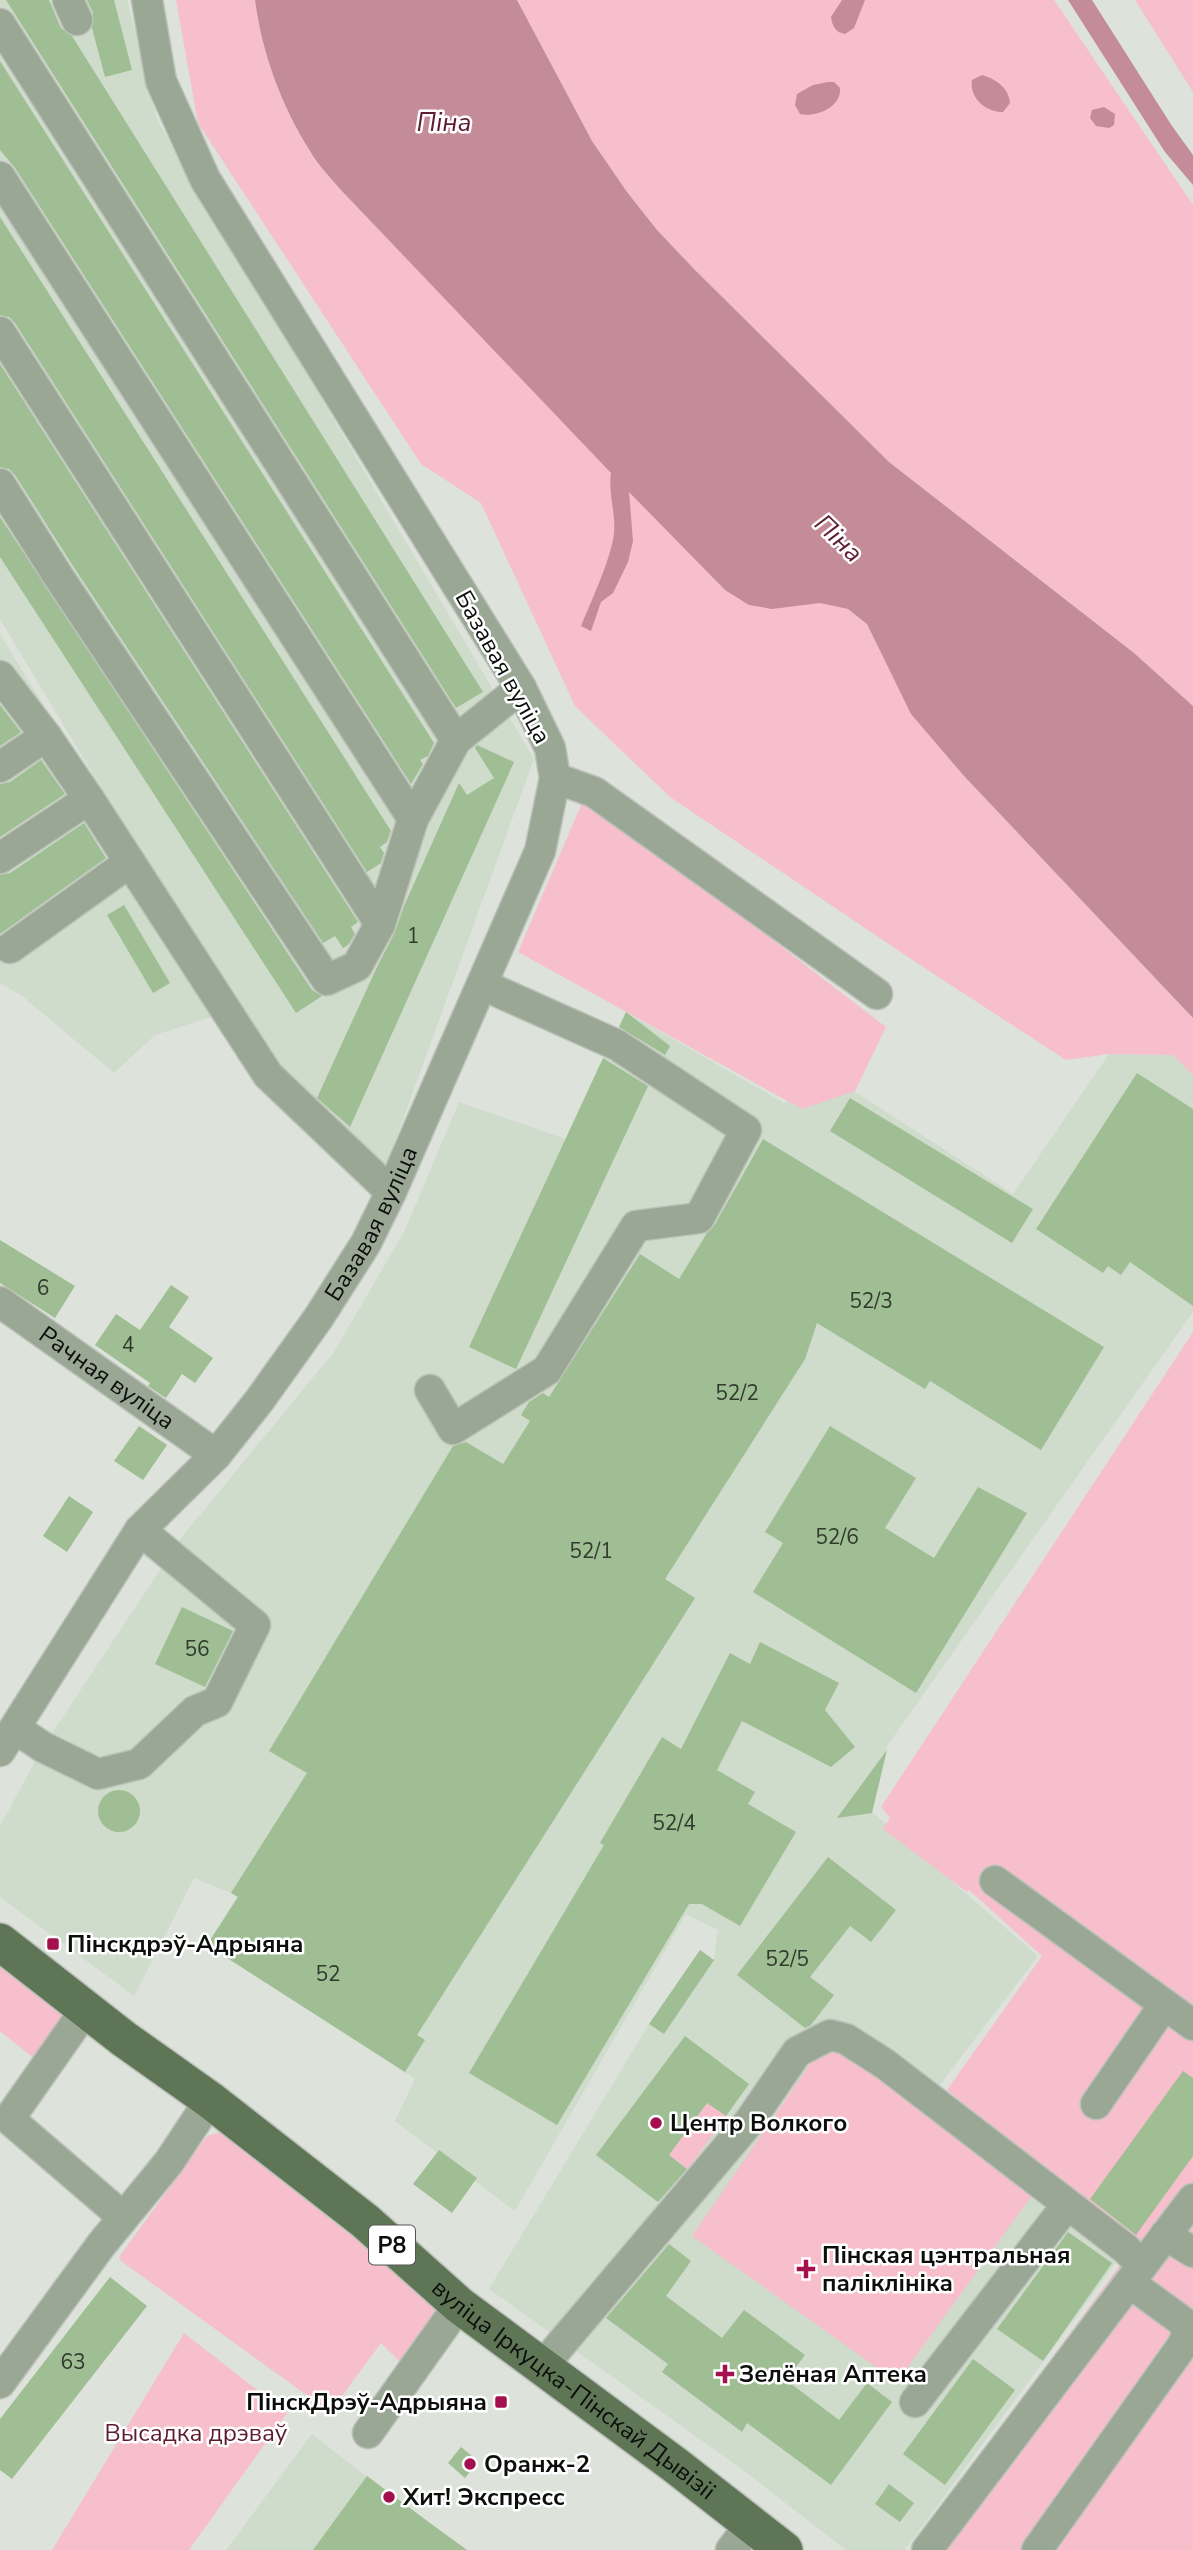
<svg xmlns="http://www.w3.org/2000/svg" width="1193" height="2550" font-family="'Nunito Sans',sans-serif">
	<style>
		.built { fill: #cfdbcb }
		.green { fill: #f6bfcb }
		.water { fill: #c38c98 }
		.building { fill: #9fbe94 }
		.lines { fill: none; stroke-linecap: round; stroke-linejoin: round }
		.minor-casing { stroke: #bbc1b9; stroke-width: 33 }
		.major-casing { stroke: #bbc1b9; stroke-width: 40 }
		.minor { stroke: #9aa794; stroke-width: 30 }
		.major { stroke: #5e7655; stroke-width: 37 }
		.poi-dot { fill: #a4104e; stroke: #fff; stroke-width: 2.5 }
		.labels { text-anchor: middle; stroke-width: 5; stroke-linejoin: round; paint-order: stroke }
		.number-label { font-size: 21px; fill: #303a2d }
		.shield { fill: #fff; stroke: #545654; stroke-width: 2 }
		.shield-label { font-size: 23px; font-weight: bold; fill: #0b0e0b }
		.street-label { font-size: 24px; fill: #0b0e0b; stroke: #fff }
		.poi-label { font-size: 24px; font-weight: bold; fill: #0b0e0b; stroke: #fff; text-anchor: start }
		.park-label { font-size: 24px; fill: #5d1b30; stroke: #fff }
		.water-label { font-size: 26px; font-style: italic; fill: #5f1c32; stroke: #fff }
	</style>
	<rect width="100%" height="100%" fill="#dde3da"/>
	<path class="built" d="M 0,0 L 127,0 L 157,120 L 534,759 L 386,1166 L 294,1109 L 0,619 Z
		M 0,634 L 230,1011 L 155,1035 L 114,1073 L 22,996 L 0,983 Z
		M 626,1012 L 784,1103 L 837,1080 L 1013,1194 L 1109,1054 L 1173,1055 L 1193,1075 L 1193,1312 L 887,1746 L 872,1812 L 1038,1956 L 936,2090 L 1126,2249 L 905,2550 L 846,2550 L 743,2470 L 489,2289 L 649,2024 L 714,1959 L 718,1930 L 686,1914 L 515,2211 L 395,2121 L 415,2079 L 207,1945 L 237,1897 L 231,1893 L 194,1878 L 134,1996 L 0,1897 L 0,1826 L 43,1747 L 181,1538 L 334,1352 L 405,1230 L 459,1102 L 566,1139 Z
		M 312,2434 L 461,2550 L 226,2550 Z"/>
	<path class="green" d="M 176,0 L 255,0 C 262,54 281,105 310,151 C 318,165 330,177 340,189 L 725,590 L 796,606 L 820,602 L 848,609 L 867,624 L 912,714 L 964,776 L 1193,1018 L 1193,1075 L 1173,1055 L 1109,1054 L 1066,1060 L 920,965 L 670,797 L 575,706 L 481,503 L 421,464 L 198,123 Z
		M 517,0 L 1054,0 L 1193,205 L 1193,706 L 1134,653 L 889,462 L 694,269 L 657,230 L 627,192 L 592,141 Z
		M 1135,0 L 1193,0 L 1193,92 Z
		M 585,796 L 886,1027 L 855,1091 L 802,1109 L 518,952 Z
		M 1193,1332 L 1193,2550 L 911,2550 L 1136,2243 L 947,2090 L 1042,1956 L 969,1890 L 967,1892 L 883,1829 L 890,1818 L 881,1807 Z
		M 0,1965 L 61,2013 L 63,2024 L 36,2060 L 0,2031 Z
		M 830,2035 L 1033,2194 L 897,2382 L 692,2236 Z
		M 707,2103 L 726,2116 L 688,2169 L 669,2155 Z
		M 222,2132 L 445,2311 L 399,2361 L 381,2343 L 330,2412 L 121,2261 L 119,2257 L 207,2136 Z
		M 184,2333 L 287,2413 L 189,2550 L 52,2550 Z"/>
	<path class="water" d="M 255,0 L 517,0 L 592,141 L 627,192 L 657,230 L 694,269 L 889,462 L 1134,653 L 1193,706 L 1193,1018 L 964,776 L 911,714 L 867,624 L 848,609 L 820,603 L 772,609 L 749,605 L 725,590 L 629,492 L 633,541 L 628,562 L 613,593 L 601,602 L 591,631 L 581,626 C 591,602 612,556 614,533 C 616,512 608,495 611,473 L 340,189 C 330,177 318,165 310,151 C 281,105 262,53 255,0 Z
		M 842,0 L 865,0 L 854,28 L 845,34 C 836,33 832,26 831,17 Z
		M 1068,0 L 1092,0 L 1172,126 L 1193,155 L 1193,185 L 1165,152 Z
		M 982,75 C 996,79 1009,88 1010,103 L 1003,112 C 986,112 969,98 972,80 Z
		M 828,82 L 834,82 L 840,88 C 842,107 816,118 800,114 L 795,105 L 797,94 L 813,85 Z
		M 1104,107 L 1115,114 L 1114,125 L 1109,128 L 1096,126 L 1090,118 L 1092,110 Z"/>
	<path class="building" d="M 6,0 L 49,0 L 61,28 L 72,36 L 483,692 L 456,708 Z
		M 87,0 L 114,0 L 132,70 L 105,77 L 92,28 L 93,13 Z
		M 0,61 L 434,743 L 428,756 L 420,760 L 423,764 L 411,784 L 15,168 L 0,150 Z
		M 0,217 L 391,831 L 387,842 L 380,847 L 384,853 L 381,863 L 367,872 L 15,323 L 9,317 L 0,315 Z
		M 0,364 L 358,922 L 351,927 L 355,934 L 349,944 L 343,948 L 335,936 L 323,943 L 73,566 L 15,475 L 9,469 L 0,467 Z
		M 0,517 L 312,990 L 322,996 L 296,1013 L 0,557 Z
		M 0,705 L 21,732 L 0,746 Z
		M 477,745 L 514,762 L 350,1127 L 317,1098 L 377,967 L 395,932 L 404,906 L 459,783 L 467,795 L 494,778 L 475,748 Z
		M 41,760 L 65,794 L 0,837 L 0,784 L 10,782 Z
		M 84,823 L 106,858 L 0,934 L 0,875 L 10,873 Z
		M 124,905 L 170,983 L 153,993 L 107,915 Z
		M 626,1012 L 670,1046 L 665,1055 L 619,1027 Z
		M 603,1058 L 648,1086 L 516,1369 L 469,1347 Z
		M 1137,1073 L 1193,1109 L 1193,1306 L 1130,1262 L 1121,1275 L 1108,1266 L 1103,1273 L 1036,1229 Z
		M 850,1098 L 1033,1209 L 1012,1243 L 830,1131 Z
		M 763,1139 L 1104,1347 L 1041,1450 L 930,1381 L 925,1389 L 817,1323 L 805,1359 L 665,1579 L 695,1598 L 417,2035 L 425,2040 L 405,2072 L 207,1945 L 238,1897 L 231,1893 L 307,1773 L 269,1751 L 453,1446 L 466,1442 L 503,1464 L 530,1421 L 521,1415 L 529,1402 L 543,1393 L 549,1397 L 640,1254 L 679,1279 L 707,1233 L 714,1226 Z
		M 0,1240 L 75,1286 L 55,1318 L 0,1283 Z
		M 171,1285 L 189,1297 L 169,1327 L 213,1358 L 195,1383 L 182,1374 L 166,1398 L 148,1386 L 150,1383 L 95,1345 L 116,1314 L 140,1330 Z
		M 139,1426 L 167,1445 L 143,1480 L 114,1461 Z
		M 830,1426 L 916,1478 L 885,1528 L 934,1558 L 978,1487 L 1027,1513 L 916,1693 L 753,1592 L 783,1543 L 765,1532 Z
		M 69,1496 L 93,1512 L 67,1552 L 43,1536 Z
		M 182,1607 L 233,1631 L 205,1687 L 155,1664 Z
		M 760,1642 L 839,1683 L 825,1710 L 855,1747 L 831,1767 L 742,1721 L 717,1770 L 755,1792 L 748,1804 L 796,1832 L 740,1926 L 702,1904 L 689,1904 L 557,2125 L 469,2073 L 604,1845 L 600,1843 L 662,1737 L 681,1749 L 730,1653 L 750,1664 Z
		M 887,1750 L 872,1813 L 837,1818 Z
		M98 1811a21 21 0 1 1 42 0a21 21 0 1 1-42 0Z
		M 828,1857 L 896,1910 L 871,1942 L 850,1926 L 810,1977 L 834,1995 L 811,2025 L 805,2028 L 737,1975 Z
		M 700,1950 L 714,1960 L 664,2034 L 649,2024 Z
		M 685,2036 L 749,2084 L 726,2116 L 707,2103 L 669,2155 L 687,2169 L 658,2202 L 596,2155 Z
		M 1183,2071 L 1193,2078 L 1193,2156 L 1136,2235 L 1090,2199 Z
		M 439,2150 L 477,2178 L 452,2213 L 413,2184 Z
		M 1068,2232 L 1112,2263 L 1043,2361 L 997,2329 Z
		M 669,2244 L 691,2261 L 666,2296 L 722,2338 L 744,2310 L 805,2355 L 786,2380 L 839,2420 L 867,2383 L 892,2402 L 831,2485 L 747,2423 L 742,2432 L 662,2372 L 668,2364 L 606,2318 Z
		M 110,2277 L 147,2306 L 12,2479 L 0,2470 L 0,2419 Z
		M 973,2359 L 1015,2390 L 945,2485 L 903,2454 Z
		M 461,2447 L 478,2461 L 465,2478 L 448,2463 Z
		M 367,2476 L 430,2523 L 467,2550 L 313,2550 Z
		M 889,2484 L 914,2503 L 900,2522 L 875,2504 Z"/>
	<g class="lines">
		<g class="minor-casing">
			<g id="minor">
				<path d="M 68,0 L 77,20"/>
				<path d="M 0,24 L 456,740"/>
				<path d="M 0,177 L 413,819"/>
				<path d="M 0,332 L 380,924"/>
				<path d="M 0,484 L 58,576 L 327,980 L 357,966 L 380,924 L 413,819 L 456,740 L 521,688"/>
				<path d="M 0,676 L 46,736 L 89,799 L 268,1075 L 391,1192"/>
				<path d="M 0,767 L 46,736"/>
				<path d="M 555,778 L 594,792 L 877,994"/>
				<path d="M 0,858 L 89,799"/>
				<path d="M 10,948 L 130,862"/>
				<path id="s1" d="M 0,1302 L 216,1455"/>
				<path d="M 430,1390 L 453,1429 L 547,1370 L 636,1226 L 699,1218 L 746,1130 L 617,1045 L 483,985"/>
				<path d="M 16,1729 L 43,1747 L 98,1774 L 139,1764 L 195,1711 L 217,1702 L 255,1625 L 140,1530"/>
				<path id="s2" d="M 0,1751 L 140,1530 L 216,1455 L 259,1401 L 319,1317 L 366,1243 L 391,1192 L 540,851 L 555,778 L 550,748 L 521,688 L 205,179 L 161,81 L 147,0"/>
				<path d="M 995,1881 L 1193,2025"/>
				<path d="M 86,2009 L 9,2119 L 123,2217"/>
				<path d="M 1096,2104 L 1164,2005"/>
				<path d="M 1165,2235 L 1193,2252"/>
				<path d="M 1142,2266 L 1193,2199"/>
				<path d="M 545,2367 L 556,2350 L 749,2122 L 797,2052 L 830,2035 L 846,2039 L 885,2064 L 1126,2249 L 1142,2266 L 927,2550"/>
				<path d="M 0,2383 L 101,2245 L 169,2162 L 210,2100"/>
				<path d="M 915,2402 L 1067,2205"/>
				<path d="M 368,2433 L 459,2305"/>
				<path d="M 731,2550 L 751,2524"/>
				<path d="M 1037,2550 L 1182,2346 L 1188,2333 L 1182,2321 L 1130,2283"/>
			</g>
		</g>
		<g class="major-casing">
			<g id="major">
				<path id="s3" d="M 0,1942 L 124,2039 L 210,2100 L 365,2221 L 459,2305 L 675,2465 L 784,2550"/>
			</g>
		</g>
		<use href="#minor" class="minor"/>
		<use href="#major" class="major"/>
	</g>
	<g class="poi-dot">
		<rect x="46" y="1937" width="14" height="14" rx="3.5"/>
		<circle cx="656" cy="2123" r="7"/>
		<path d="M802.5 2258.5h7v7h7v7h-7v7h-7v-7h-7v-7h7z"/>
		<path d="M721.5 2363.5h7v7h7v7h-7v7h-7v-7h-7v-7h7z"/>
		<rect x="494" y="2395" width="14" height="14" rx="3.5"/>
		<circle cx="470" cy="2464" r="7"/>
		<circle cx="389" cy="2497" r="7"/>
	</g>
	<g class="labels">
		<g class="number-label">
			<text x="413" y="943">1</text>
			<text x="43" y="1295">6</text>
			<text x="871" y="1308">52/3</text>
			<text x="128" y="1352">4</text>
			<text x="737" y="1400">52/2</text>
			<text x="837" y="1544">52/6</text>
			<text x="591" y="1558">52/1</text>
			<text x="197" y="1656">56</text>
			<text x="674" y="1830">52/4</text>
			<text x="787" y="1966">52/5</text>
			<text x="328" y="1981">52</text>
			<text x="73" y="2369">63</text>
		</g>
		<rect class="shield" x="369" y="2225.5" width="46" height="39" rx="5"/>
		<g class="shield-label">
			<text x="392" y="2253">Р8</text>
		</g>
		<g class="street-label">
			<text transform="translate(503 667) rotate(61)" y="8">Базавая вуліца</text>
			<text dy="8" stroke="none"><textPath href="#s2" startOffset="648">Базавая вуліца</textPath></text>
			<text dy="8" stroke="none"><textPath href="#s1" startOffset="131">Рачная вуліца</textPath></text>
			<text dy="8" stroke="none"><textPath href="#s3" startOffset="728">вуліца Іркуцка-Пінскай Дывізіі</textPath></text>
		</g>
		<g class="poi-label">
			<text x="67" y="1952">Пінскдрэў-Адрыяна</text>
			<text x="670" y="2131">Центр Волкого</text>
			<text x="822" y="2263">Пінская цэнтральная<tspan x="822" dy="28">паліклініка</tspan></text>
			<text x="739" y="2382">Зелёная Аптека</text>
			<text x="487" y="2410" text-anchor="end">ПінскДрэў-Адрыяна</text>
			<text x="484" y="2472">Оранж-2</text>
			<text x="403" y="2505">Хит! Экспресс</text>
		</g>
		<g class="park-label">
			<text x="196" y="2441">Высадка дрэваў</text>
		</g>
		<g class="water-label">
			<text x="444" y="131">Піна</text>
			<text transform="translate(839 538) rotate(44)" y="9">Піна</text>
		</g>
	</g>
</svg>
